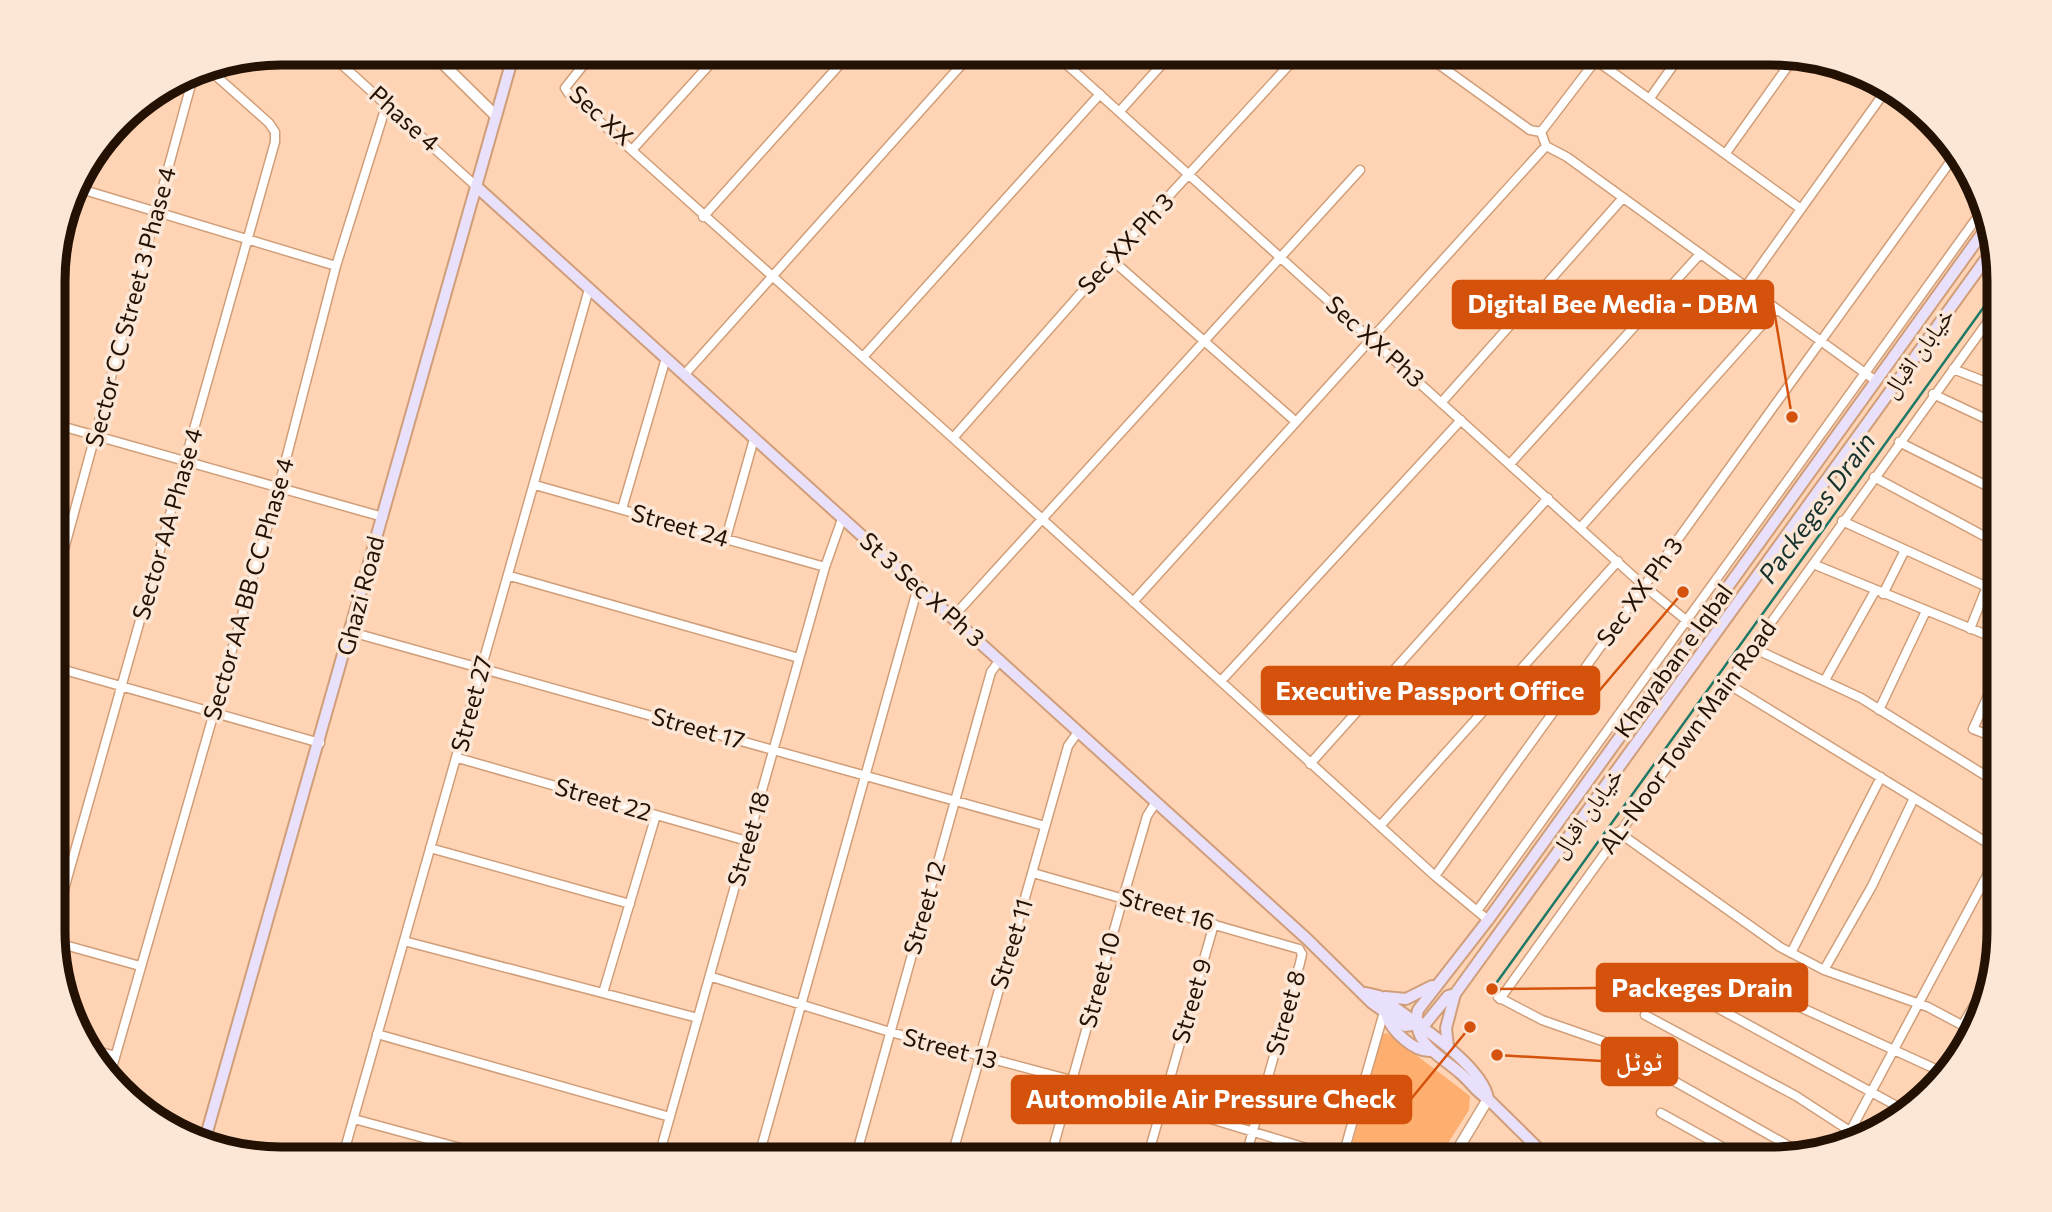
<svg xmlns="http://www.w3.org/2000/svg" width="2052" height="1212" font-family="Commissioner,'Noto Naskh Arabic',sans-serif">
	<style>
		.green { fill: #feae6e }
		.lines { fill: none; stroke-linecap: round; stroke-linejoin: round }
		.stream { stroke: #1e7966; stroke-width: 2.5 }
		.minor-casing { stroke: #d09e78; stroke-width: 11 }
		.tertiary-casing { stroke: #d09e78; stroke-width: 13 }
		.secondary-casing { stroke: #d09e78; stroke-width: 14 }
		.minor { stroke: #fff; stroke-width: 8 }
		.tertiary { stroke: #fff; stroke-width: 10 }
		.secondary { stroke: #e9e0fc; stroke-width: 10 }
		.labels { text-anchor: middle; stroke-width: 7; stroke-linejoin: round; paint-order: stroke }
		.street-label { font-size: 24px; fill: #231103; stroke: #fce7d7 }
		.water-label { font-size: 26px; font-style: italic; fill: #17322c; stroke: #fce7d7 }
		.rim { fill: none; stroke: #231103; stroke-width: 9 }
		.leader { fill: none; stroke: #d4520b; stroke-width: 2.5 }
		.callout-dot { fill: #d4520b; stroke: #fce7d7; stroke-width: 2.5 }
		.callout { fill: #d4520b; stroke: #d4520b; stroke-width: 2.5 }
		.callout-label { font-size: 26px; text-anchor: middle; font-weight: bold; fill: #fff }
	</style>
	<rect width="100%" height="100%" fill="#ffd4b5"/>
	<path class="green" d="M 1387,1033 L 1470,1096 L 1469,1110 L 1438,1159 L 1348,1159 L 1382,1034 Z"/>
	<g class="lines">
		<path class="stream" d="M 1492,989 L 1999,286"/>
		<g class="minor-casing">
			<path id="minor" d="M 329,53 L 478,188
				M 593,53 L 565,88 L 569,94 L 953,438 L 1435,876 L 1488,920
				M 831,53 L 842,62
				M 1054,53 L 1644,586 L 1697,629
				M 1423,53 L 1530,130 L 1541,132 L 1546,146 L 1567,157 L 1876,381
				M 1586,53 L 1801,209
				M 1650,98 L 1682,53
				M 1120,111 L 1172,53
				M 1541,132 L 1596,60
				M 632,150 L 720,53
				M 1726,153 L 1793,59
				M 74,187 L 336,266
				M 703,217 L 850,53
				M 1111,259 L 1295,421
				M 54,274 L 86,168
				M 1746,286 L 1889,86
				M 863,357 L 1100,94
				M 1953,369 L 1999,387
				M 685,374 L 972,53
				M 1933,394 L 1999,425
				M 1441,403 L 1622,199
				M 54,424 L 383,517
				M 953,438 L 1111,259 L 1300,53
				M 1899,442 L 1999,492
				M 1510,464 L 1700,254
				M 1874,477 L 1999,544
				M 535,485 L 825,567
				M 622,509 L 666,358
				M 1842,521 L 1985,586
				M 1581,527 L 1776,309
				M 726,538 L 754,439
				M 1813,564 L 1999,640
				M 510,576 L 799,658
				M 54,586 L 195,70
				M 1883,594 L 1905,550
				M 1133,602 L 1546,146
				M 952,618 L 1360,170
				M 1970,629 L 1999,556
				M 351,632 L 1045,826
				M 1753,648 L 1861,698 L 1999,784
				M 54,667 L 320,743
				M 1825,680 L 1875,591
				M 1221,681 L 1461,420
				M 1728,684 L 1999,850
				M 1999,692 L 1991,689 L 1973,729 L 1999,739
				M 1879,710 L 1926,611
				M 458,758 L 747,841
				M 1310,764 L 1548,498
				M 1380,826 L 1618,561
				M 1618,832 L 1780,947 L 1824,970 L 1928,1007 L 1973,1031
				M 430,848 L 630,904
				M 1033,873 L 1299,949
				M 1435,876 L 1958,151
				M 1477,911 L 1981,212
				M 54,925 L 275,142 L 275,132 L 269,123 L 206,67
				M 404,941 L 698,1018
				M 54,942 L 140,966
				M 1791,953 L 1881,777
				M 1824,970 L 1872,886 L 1914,798
				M 712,977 L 890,1032 L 1162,1104 L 1342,1159
				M 1663,978 L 1904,1110
				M 1734,984 L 1789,1002 L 1942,1072
				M 603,993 L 656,815
				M 1498,997 L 1542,1020 L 1605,1042 L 1803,1154
				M 1500,999 L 1999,306
				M 1645,1015 L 1796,1096 L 1859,1137
				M 1963,1024 L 1988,982
				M 377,1034 L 670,1117
				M 87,1048 L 115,1056
				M 110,1075 L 279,486 L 336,266 L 387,103
				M 1661,1113 L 1744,1159
				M 354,1119 L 501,1159
				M 1845,1141 L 1999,853
				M 342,1159 L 589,289
				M 658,1159 L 825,567 L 842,519
				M 758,1159 L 918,587
				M 855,1159 L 991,672 L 1000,660
				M 951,1159 L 1068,746 L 1078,732
				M 1050,1159 L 1123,898 L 1147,816 L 1156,802
				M 1147,1159 L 1214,924
				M 1245,1159 L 1300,963 L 1302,954 L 1299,949
				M 1342,1159 L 1384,1012"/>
		</g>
		<g class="tertiary-casing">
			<path id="tertiary" d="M 432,53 L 495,115
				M 1452,1159 L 1488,1099"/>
		</g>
		<g class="secondary-casing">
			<path id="secondary" d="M 478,188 L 1307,939 L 1372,1003 L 1405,1026 L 1426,1023 L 1448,996 L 1455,994 L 1993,249
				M 1366,993 L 1379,996 C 1408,1018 1483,1064 1488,1099
				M 1385,997 L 1406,999 L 1432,986
				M 1387,1016 C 1391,1031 1414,1051 1429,1051
				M 1448,1047 L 1446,1028 L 1455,994
				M 205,1139 L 514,53
				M 1549,1159 L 1488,1099 C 1476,1092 1471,1082 1460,1073 C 1440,1055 1410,1043 1418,1010 L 1488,920 L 1986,228"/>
		</g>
		<use href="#minor" class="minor"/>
		<use href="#tertiary" class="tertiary"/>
		<use href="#secondary" class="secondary"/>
	</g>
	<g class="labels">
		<g class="street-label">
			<text transform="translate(601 116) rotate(42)" y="8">Sec XX</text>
			<text transform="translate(404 119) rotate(42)" y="8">Phase 4</text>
			<text transform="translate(1126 244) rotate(-47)" y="8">Sec XX Ph 3</text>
			<text transform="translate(131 307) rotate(-75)" y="8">Sector CC Street 3 Phase 4</text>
			<text transform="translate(1375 342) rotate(42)" y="8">Sec XX Ph3</text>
			<text transform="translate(1918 353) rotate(-54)" y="8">خیابان اقبال</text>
			<text transform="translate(168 524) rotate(-74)" y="8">Sector AA Phase 4</text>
			<text transform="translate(680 526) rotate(16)" y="8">Street 24</text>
			<text transform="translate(249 589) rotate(-74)" y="8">Sector AA BB CC Phase 4</text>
			<text transform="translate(922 590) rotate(42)" y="8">St 3 Sec X Ph 3</text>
			<text transform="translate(1640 592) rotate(-54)" y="8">Sec XX Ph 3</text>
			<text transform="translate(361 596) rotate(-75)" y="8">Ghazi Road</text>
			<text transform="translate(1674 661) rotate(-54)" y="8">Khayaban e Iqbal</text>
			<text transform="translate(472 704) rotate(-75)" y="8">Street 27</text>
			<text transform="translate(698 729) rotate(16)" y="8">Street 17</text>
			<text transform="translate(1688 737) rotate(-54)" y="8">AL-Noor Town Main Road</text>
			<text transform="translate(603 800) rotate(16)" y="8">Street 22</text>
			<text transform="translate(1587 813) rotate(-54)" y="8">خیابان اقبال</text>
			<text transform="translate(749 839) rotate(-74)" y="8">Street 18</text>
			<text transform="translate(925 908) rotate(-74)" y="8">Street 12</text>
			<text transform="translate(1167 910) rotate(16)" y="8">Street 16</text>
			<text transform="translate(1012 944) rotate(-73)" y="8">Street 11</text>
			<text transform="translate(1100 980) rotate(-75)" y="8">Street 10</text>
			<text transform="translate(1192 1001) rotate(-74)" y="8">Street 9</text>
			<text transform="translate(1286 1013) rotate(-74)" y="8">Street 8</text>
			<text transform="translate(950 1049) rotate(15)" y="8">Street 13</text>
		</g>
		<g class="water-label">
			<text transform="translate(1817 508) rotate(-54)" y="9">Packeges Drain</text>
		</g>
	</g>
	<path d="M0 0H2052V1212H0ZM281 65H1771A216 216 0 0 1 1987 281V931A216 216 0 0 1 1771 1147H281A216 216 0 0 1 65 931V281A216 216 0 0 1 281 65Z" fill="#fce7d7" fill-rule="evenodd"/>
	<path class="rim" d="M281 65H1771A216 216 0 0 1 1987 281V931A216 216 0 0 1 1771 1147H281A216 216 0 0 1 65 931V281A216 216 0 0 1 281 65Z"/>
	<path class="leader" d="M1792 417L1773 304M1683 592L1599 691M1492 989L1597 988M1497 1055L1602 1061M1470 1027L1411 1099"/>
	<g class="callout-dot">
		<circle cx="1792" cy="417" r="7"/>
		<circle cx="1683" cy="592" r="7"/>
		<circle cx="1492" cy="989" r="7"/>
		<circle cx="1497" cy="1055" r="7"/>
		<circle cx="1470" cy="1027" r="7"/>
	</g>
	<g class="callout">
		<rect x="1453" y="281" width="320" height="47" rx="7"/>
		<rect x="1262" y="667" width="337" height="47" rx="7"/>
		<rect x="1597" y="964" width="210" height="47" rx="7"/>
		<rect x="1602" y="1038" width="75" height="47" rx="7"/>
		<rect x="1012" y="1076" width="399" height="47" rx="7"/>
	</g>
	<g class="callout-label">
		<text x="1613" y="313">Digital Bee Media - DBM</text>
		<text x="1430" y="700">Executive Passport Office</text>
		<text x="1702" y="997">Packeges Drain</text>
		<text x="1639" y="1071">ٹوٹل</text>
		<text x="1211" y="1108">Automobile Air Pressure Check</text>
	</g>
</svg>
